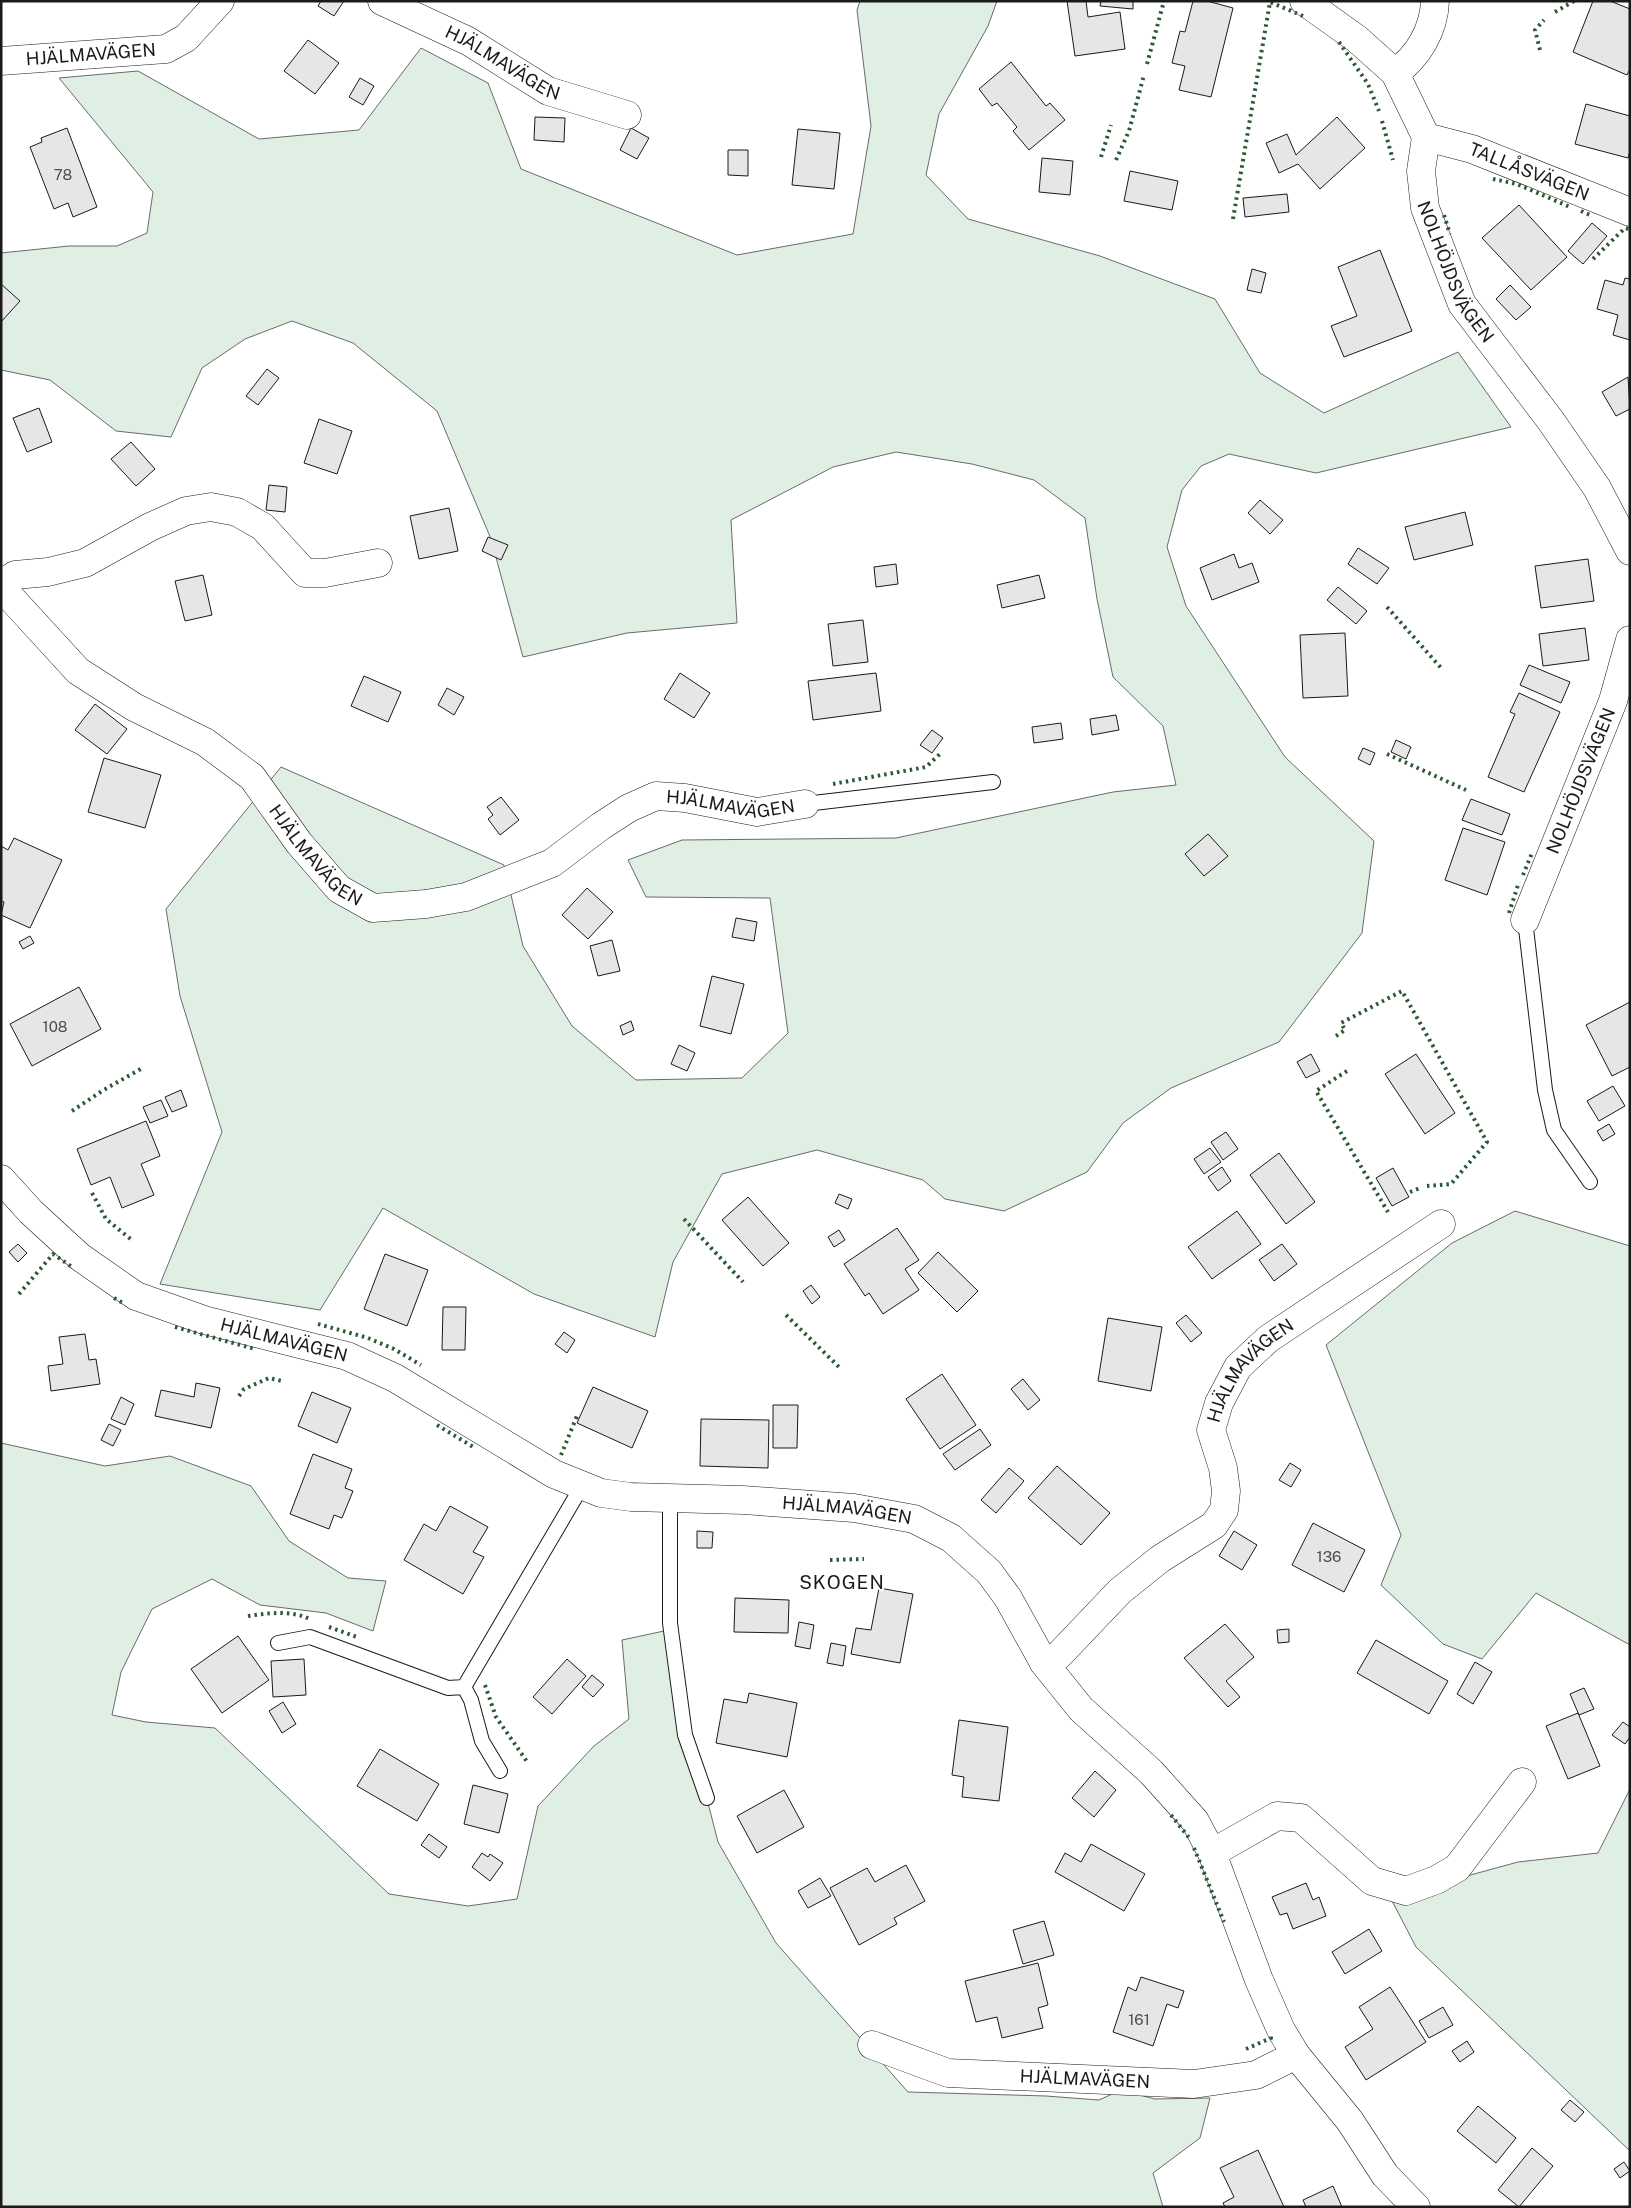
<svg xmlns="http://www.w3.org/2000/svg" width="1631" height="2208" font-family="'Public Sans',sans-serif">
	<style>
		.green { fill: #e0efe3; stroke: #6a6a6a }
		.building { fill: #e6e6e6; stroke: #1a1a1a }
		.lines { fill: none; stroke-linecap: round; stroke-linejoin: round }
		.lane-casing { stroke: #1a1a1a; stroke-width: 16 }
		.street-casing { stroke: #1a1a1a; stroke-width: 29 }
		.lane { stroke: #fff; stroke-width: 14 }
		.street { stroke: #fff; stroke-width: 28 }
		.hedge { stroke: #2b5a34; stroke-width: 4; stroke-dasharray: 2.5 4; stroke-linecap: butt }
		.labels { text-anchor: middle; stroke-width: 4; stroke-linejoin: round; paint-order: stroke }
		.number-label { font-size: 15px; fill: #4d4d4d }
		.street-label { font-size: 18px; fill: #1a1a1a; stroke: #fff }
		.neighbourhood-label { font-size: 19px; letter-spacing: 1px; fill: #1a1a1a; stroke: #fff }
	</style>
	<rect width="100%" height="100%" fill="#fff"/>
	<path class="green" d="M 860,1 L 997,1 L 988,26 L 939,114 L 926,175 L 968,219 L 1100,256 L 1215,299 L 1260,373 L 1324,413 L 1458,352 L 1511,427 L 1316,473 L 1229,454 L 1201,466 L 1182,490 L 1167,547 L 1186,606 L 1285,757 L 1374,841 L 1362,933 L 1279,1042 L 1171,1088 L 1123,1123 L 1087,1172 L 1004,1211 L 945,1199 L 923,1180 L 817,1150 L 722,1174 L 673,1262 L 655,1337 L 534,1294 L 383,1208 L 320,1310 L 160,1284 L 222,1132 L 180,996 L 166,909 L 281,767 L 504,865 L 523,946 L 572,1026 L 636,1080 L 742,1078 L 788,1033 L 770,898 L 646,897 L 628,860 L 682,840 L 896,838 L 1113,792 L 1176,785 L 1163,726 L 1113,677 L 1097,599 L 1085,518 L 1034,480 L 972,464 L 896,452 L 833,467 L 731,520 L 737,623 L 627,633 L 523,657 L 491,539 L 437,411 L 353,343 L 292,321 L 245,339 L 202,368 L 171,437 L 116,431 L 50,380 L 1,370 L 1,253 L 69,246 L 117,246 L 147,233 L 153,192 L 59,78 L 138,71 L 259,139 L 359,130 L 421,48 L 488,83 L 521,169 L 737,255 L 853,234 L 871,126 L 857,10 Z
		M 1515,1211 L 1630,1246 L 1630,1645 L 1536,1593 L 1482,1659 L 1443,1644 L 1381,1585 L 1401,1535 L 1326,1345 L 1452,1243 Z
		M 1,1443 L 105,1466 L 170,1456 L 251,1486 L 289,1541 L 348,1578 L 386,1581 L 373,1631 L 326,1613 L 260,1605 L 212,1579 L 152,1609 L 121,1672 L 112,1715 L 146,1722 L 215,1728 L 389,1894 L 468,1906 L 517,1899 L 538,1806 L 594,1746 L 629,1719 L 622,1640 L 664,1631 L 718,1842 L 776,1943 L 908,2092 L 1046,2096 L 1099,2100 L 1121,2090 L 1155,2099 L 1210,2098 L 1200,2138 L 1153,2173 L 1163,2207 L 1,2207 Z
		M 1630,1789 L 1630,2151 L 1416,1947 L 1390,1897 L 1518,1862 L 1598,1853 Z"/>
	<path class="building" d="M 321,1 L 344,1 L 334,16 L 318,6 Z
		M 1067,1 L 1086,1 L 1088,17 L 1120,12 L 1125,49 L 1075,56 Z
		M 1101,1 L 1133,1 L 1133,9 L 1100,6 Z
		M 1193,1 L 1207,1 L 1233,8 L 1211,97 L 1179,90 L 1185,66 L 1172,63 L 1180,31 L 1185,32 Z
		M 1593,1 L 1610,1 L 1630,9 L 1630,69 L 1627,75 L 1573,52 Z
		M 308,40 L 339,63 L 315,94 L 284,71 Z
		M 1011,62 L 1046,106 L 1050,103 L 1065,120 L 1029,150 L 1013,131 L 1017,127 L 997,103 L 992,106 L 979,89 Z
		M 360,78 L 374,86 L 363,105 L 349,97 Z
		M 1586,104 L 1630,116 L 1630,151 L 1628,158 L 1575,144 Z
		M 535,117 L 565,118 L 564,142 L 534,140 Z
		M 1337,117 L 1365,148 L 1320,189 L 1298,164 L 1279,173 L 1266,143 L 1287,134 L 1296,155 Z
		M 67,128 L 97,207 L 73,217 L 68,203 L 54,209 L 30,147 L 42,142 L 41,138 Z
		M 631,128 L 649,138 L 637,159 L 620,150 Z
		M 798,129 L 840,133 L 834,189 L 792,185 Z
		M 728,150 L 748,150 L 748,176 L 728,175 Z
		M 1042,158 L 1073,161 L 1070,195 L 1039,192 Z
		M 1130,171 L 1178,181 L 1172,210 L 1124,201 Z
		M 1287,194 L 1289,212 L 1245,217 L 1243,198 Z
		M 1519,205 L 1567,257 L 1531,290 L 1482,238 Z
		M 1592,223 L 1607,236 L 1583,264 L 1568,251 Z
		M 1380,250 L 1412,331 L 1344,357 L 1331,326 L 1357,316 L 1338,267 Z
		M 1252,269 L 1266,273 L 1261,293 L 1247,290 Z
		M 1625,278 L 1630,279 L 1630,340 L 1613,335 L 1618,315 L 1597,309 L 1605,280 L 1623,285 Z
		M 1,284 L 20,301 L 1,322 Z
		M 1510,285 L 1531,307 L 1516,320 L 1496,299 Z
		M 267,369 L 279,378 L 258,405 L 246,396 Z
		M 1628,377 L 1630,409 L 1616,416 L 1602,392 Z
		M 39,408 L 52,442 L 27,452 L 13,418 Z
		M 319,419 L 352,431 L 337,474 L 304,463 Z
		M 131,442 L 155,469 L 136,486 L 111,459 Z
		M 269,485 L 287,487 L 285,512 L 266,510 Z
		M 1260,500 L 1283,520 L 1270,534 L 1248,513 Z
		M 449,508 L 458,551 L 419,559 L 410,516 Z
		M 1465,512 L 1473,545 L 1414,560 L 1405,527 Z
		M 488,537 L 508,545 L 501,560 L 482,551 Z
		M 1358,548 L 1389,568 L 1377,584 L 1348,564 Z
		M 1234,554 L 1239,568 L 1252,563 L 1259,582 L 1212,600 L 1200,568 Z
		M 1588,559 L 1594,601 L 1541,608 L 1535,566 Z
		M 896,564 L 898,584 L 876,587 L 874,567 Z
		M 203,575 L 212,615 L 185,621 L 175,581 Z
		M 1039,575 L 1045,598 L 1002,608 L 997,585 Z
		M 1338,587 L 1367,611 L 1356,624 L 1327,600 Z
		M 863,620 L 868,662 L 833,666 L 828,624 Z
		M 1585,628 L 1589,660 L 1543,666 L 1539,634 Z
		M 1345,633 L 1348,696 L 1303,698 L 1300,635 Z
		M 1529,665 L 1570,682 L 1561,703 L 1520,685 Z
		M 680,673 L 710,693 L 694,718 L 664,699 Z
		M 876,673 L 881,711 L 813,720 L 808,681 Z
		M 364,676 L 401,692 L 388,722 L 351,706 Z
		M 447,688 L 464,697 L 454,715 L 438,705 Z
		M 1519,693 L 1560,712 L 1524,792 L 1488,777 L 1515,714 L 1510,712 Z
		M 95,704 L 127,729 L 107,754 L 75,730 Z
		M 1116,715 L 1119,730 L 1092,735 L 1090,719 Z
		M 1061,723 L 1063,739 L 1034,743 L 1032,727 Z
		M 932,730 L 943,738 L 932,753 L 920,745 Z
		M 1396,740 L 1411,747 L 1406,759 L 1391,752 Z
		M 1363,748 L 1375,753 L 1370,765 L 1358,759 Z
		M 104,758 L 161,775 L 145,828 L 88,812 Z
		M 501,797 L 519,820 L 500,835 L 488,819 L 493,815 L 487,807 Z
		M 1471,799 L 1510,814 L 1502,835 L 1462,820 Z
		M 1463,828 L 1505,842 L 1487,895 L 1445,880 Z
		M 1208,834 L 1228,856 L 1204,876 L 1185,854 Z
		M 14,838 L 62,860 L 30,928 L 1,915 L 4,902 L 1,901 L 1,846 L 8,850 Z
		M 587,888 L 613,912 L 588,939 L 562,915 Z
		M 736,918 L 757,922 L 754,941 L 732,937 Z
		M 30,936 L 34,943 L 23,949 L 19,942 Z
		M 612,940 L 620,971 L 598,976 L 590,946 Z
		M 712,976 L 744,984 L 731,1034 L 700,1026 Z
		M 79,987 L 101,1029 L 32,1066 L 10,1024 Z
		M 1630,1002 L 1630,1067 L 1612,1076 L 1586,1025 Z
		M 631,1021 L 634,1030 L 623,1035 L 620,1026 Z
		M 679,1045 L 695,1053 L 687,1071 L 671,1064 Z
		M 1311,1054 L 1320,1071 L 1306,1078 L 1297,1062 Z
		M 1416,1054 L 1455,1113 L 1425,1134 L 1385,1074 Z
		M 1613,1086 L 1625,1106 L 1599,1121 L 1587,1101 Z
		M 181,1090 L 187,1106 L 172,1112 L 165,1097 Z
		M 161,1100 L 168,1116 L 150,1123 L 143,1107 Z
		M 146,1121 L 160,1156 L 141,1164 L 154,1195 L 122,1208 L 110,1177 L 91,1185 L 77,1149 Z
		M 1609,1124 L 1615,1134 L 1603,1141 L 1597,1131 Z
		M 1226,1132 L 1238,1149 L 1223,1160 L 1211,1142 Z
		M 1210,1148 L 1221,1162 L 1204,1174 L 1194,1159 Z
		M 1279,1153 L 1315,1202 L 1286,1224 L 1250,1175 Z
		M 1222,1167 L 1231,1181 L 1218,1191 L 1208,1177 Z
		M 1393,1168 L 1409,1197 L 1392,1206 L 1376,1178 Z
		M 839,1194 L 852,1199 L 848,1209 L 835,1203 Z
		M 748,1197 L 789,1243 L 763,1266 L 722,1220 Z
		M 1237,1211 L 1261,1244 L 1212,1279 L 1188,1247 Z
		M 897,1228 L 919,1260 L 905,1269 L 919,1290 L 883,1314 L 869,1293 L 865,1296 L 844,1264 Z
		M 839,1230 L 845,1240 L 834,1247 L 828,1237 Z
		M 18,1244 L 27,1253 L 18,1262 L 9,1252 Z
		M 1282,1244 L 1297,1264 L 1274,1281 L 1259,1260 Z
		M 938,1252 L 978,1291 L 957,1312 L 918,1273 Z
		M 385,1254 L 428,1270 L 407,1326 L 364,1309 Z
		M 811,1285 L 820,1297 L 812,1304 L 803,1291 Z
		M 443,1307 L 466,1307 L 465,1350 L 442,1350 Z
		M 1186,1315 L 1202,1333 L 1191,1342 L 1176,1323 Z
		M 1108,1318 L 1162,1327 L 1151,1391 L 1098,1381 Z
		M 564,1332 L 575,1340 L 567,1353 L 555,1344 Z
		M 85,1334 L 89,1360 L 96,1359 L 100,1384 L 51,1391 L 48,1366 L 63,1364 L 59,1337 Z
		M 942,1374 L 976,1425 L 940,1449 L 906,1399 Z
		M 1023,1379 L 1040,1400 L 1028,1410 L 1011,1389 Z
		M 196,1383 L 220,1388 L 211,1428 L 155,1416 L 161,1390 L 194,1397 Z
		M 593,1387 L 648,1411 L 632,1448 L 577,1423 Z
		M 312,1392 L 351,1408 L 337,1443 L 298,1426 Z
		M 121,1397 L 134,1404 L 125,1425 L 111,1419 Z
		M 773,1405 L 798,1405 L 797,1448 L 773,1448 Z
		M 701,1419 L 769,1420 L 768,1468 L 700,1466 Z
		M 109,1424 L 121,1430 L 113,1446 L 101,1440 Z
		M 980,1429 L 991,1445 L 955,1470 L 943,1454 Z
		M 313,1454 L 352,1469 L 345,1488 L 353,1491 L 342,1518 L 334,1515 L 329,1529 L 290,1514 Z
		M 1290,1463 L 1301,1470 L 1291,1487 L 1279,1480 Z
		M 1057,1466 L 1110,1513 L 1081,1545 L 1028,1498 Z
		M 1009,1468 L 1024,1481 L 996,1513 L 981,1500 Z
		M 450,1506 L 488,1527 L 473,1552 L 484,1557 L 463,1594 L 404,1560 L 424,1524 L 436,1531 Z
		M 1313,1523 L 1365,1550 L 1344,1592 L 1292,1565 Z
		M 697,1531 L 713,1532 L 712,1548 L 697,1548 Z
		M 1234,1531 L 1257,1545 L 1242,1570 L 1219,1556 Z
		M 879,1588 L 913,1594 L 900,1663 L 851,1654 L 856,1628 L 871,1630 Z
		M 735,1598 L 789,1600 L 788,1633 L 734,1632 Z
		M 799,1622 L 814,1625 L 810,1649 L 795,1646 Z
		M 1225,1624 L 1254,1657 L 1226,1681 L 1240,1697 L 1228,1707 L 1184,1658 Z
		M 1289,1629 L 1289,1642 L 1278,1643 L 1277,1630 Z
		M 238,1636 L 269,1680 L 222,1713 L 191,1669 Z
		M 1376,1640 L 1448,1681 L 1429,1714 L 1357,1673 Z
		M 831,1643 L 846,1646 L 843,1666 L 827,1663 Z
		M 304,1659 L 306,1695 L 273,1697 L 271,1661 Z
		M 567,1659 L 586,1676 L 552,1714 L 533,1697 Z
		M 1475,1662 L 1492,1672 L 1473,1704 L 1457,1694 Z
		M 592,1675 L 604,1685 L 593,1697 L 582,1687 Z
		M 1584,1688 L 1594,1709 L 1579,1715 L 1570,1694 Z
		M 749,1693 L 797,1703 L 787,1757 L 716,1743 L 724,1699 L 747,1703 Z
		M 283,1702 L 296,1724 L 282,1733 L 269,1711 Z
		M 1578,1713 L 1600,1766 L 1568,1779 L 1546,1726 Z
		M 959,1720 L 1008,1727 L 999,1801 L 962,1797 L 964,1777 L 952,1775 Z
		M 1623,1722 L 1630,1727 L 1630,1737 L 1625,1744 L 1612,1735 Z
		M 380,1749 L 439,1784 L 417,1821 L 357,1786 Z
		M 1095,1771 L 1116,1790 L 1094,1817 L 1072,1798 Z
		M 473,1785 L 508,1794 L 499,1833 L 464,1824 Z
		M 784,1790 L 804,1827 L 757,1853 L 737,1816 Z
		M 429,1834 L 447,1847 L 439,1858 L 421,1845 Z
		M 1091,1844 L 1145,1874 L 1124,1911 L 1055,1872 L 1065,1853 L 1081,1862 Z
		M 482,1853 L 488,1857 L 490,1854 L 503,1863 L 490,1881 L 472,1867 Z
		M 906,1865 L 925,1901 L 894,1918 L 897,1924 L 859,1945 L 830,1888 L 867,1868 L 875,1882 Z
		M 820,1878 L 831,1896 L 808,1908 L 798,1891 Z
		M 1306,1883 L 1313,1900 L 1319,1897 L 1326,1916 L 1293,1929 L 1287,1913 L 1280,1915 L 1272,1897 Z
		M 1044,1921 L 1054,1955 L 1023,1964 L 1013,1930 Z
		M 1369,1929 L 1382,1951 L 1345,1974 L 1332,1952 Z
		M 1038,1963 L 1048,2005 L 1038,2008 L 1043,2028 L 1002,2038 L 997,2017 L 976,2022 L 965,1981 Z
		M 1141,1977 L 1184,1991 L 1178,2008 L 1167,2004 L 1153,2046 L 1113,2032 L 1128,1987 L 1136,1991 Z
		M 1390,1987 L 1426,2042 L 1366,2080 L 1345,2047 L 1373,2029 L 1359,2007 Z
		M 1443,2007 L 1453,2025 L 1429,2038 L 1419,2021 Z
		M 1467,2041 L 1474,2052 L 1460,2062 L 1452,2051 Z
		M 1570,2100 L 1584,2112 L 1575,2122 L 1561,2110 Z
		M 1478,2106 L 1516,2138 L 1496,2163 L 1457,2131 Z
		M 1532,2148 L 1553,2166 L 1519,2207 L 1498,2190 Z
		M 1258,2150 L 1284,2207 L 1225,2207 L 1223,2203 L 1234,2197 L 1220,2168 Z
		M 1624,2162 L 1630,2171 L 1620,2178 L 1614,2169 Z
		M 1333,2186 L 1342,2207 L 1306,2207 L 1303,2200 Z"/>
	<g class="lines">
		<g class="lane-casing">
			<path id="lane" d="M 805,804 L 993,782
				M 1525,920 L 1545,1090 L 1554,1130 L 1590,1182
				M 670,1498 L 670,1623 L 685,1735 L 707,1798
				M 278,1643 L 310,1637 L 448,1688 L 464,1687 L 582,1486
				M 464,1687 L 471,1700 L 482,1741 L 500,1771"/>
		</g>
		<g class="street-casing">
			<g id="street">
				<path id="s1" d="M 382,1 L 468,41 L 548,91 L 627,115"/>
				<path id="s2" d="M 1304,1 L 1357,39 L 1395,73 L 1426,137 L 1421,171 L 1425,208 L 1462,304 L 1551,421 L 1597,488 L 1630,551"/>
				<path id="s3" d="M 1,61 L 166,49 L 186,38 L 220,1"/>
				<path d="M 1395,73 C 1418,57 1434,30 1435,1"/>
				<path id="s4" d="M 1426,137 L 1472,149 L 1630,212"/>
				<path d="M 1,584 L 15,575 L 48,572 L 85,563 L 150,527 L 186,511 L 211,507 L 237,512 L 263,527 L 305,573 L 325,573 L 378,563"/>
				<path id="s5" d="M 1,587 L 78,671 L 134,707 L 205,742 L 252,777 L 299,843 L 339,889 L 373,908 L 426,904 L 466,897 L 552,863 L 601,826 L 629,808 L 656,796 L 685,798 L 757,812 L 805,804"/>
				<path id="s6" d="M 1525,920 L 1613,701 L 1630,640"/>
				<path id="s7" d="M 1,1179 L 31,1212 L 80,1257 L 136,1296 L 204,1320 L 347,1356 L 395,1378 L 554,1474 L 601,1493 L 631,1497 L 743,1500 L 854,1508 L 914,1519 L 951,1538 L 989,1572 L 1008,1598 L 1044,1663 L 1081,1709 L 1151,1772 L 1195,1821 L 1212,1853 L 1259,1980 L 1281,2030 L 1296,2055 L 1350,2121 L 1385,2175 L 1416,2207"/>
				<path id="s8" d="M 1044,1663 L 1059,1655 L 1120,1591 L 1160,1559 L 1214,1525 L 1224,1510 L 1226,1491 L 1223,1468 L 1211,1430 L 1219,1403 L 1238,1367 L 1268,1339 L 1441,1224"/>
				<path d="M 1212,1853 L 1277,1816 L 1301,1818 L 1372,1881 L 1406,1891 L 1436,1880 L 1457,1868 L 1522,1782"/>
				<path id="s9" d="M 872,2045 L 948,2073 L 1194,2084 L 1256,2075 L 1296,2055"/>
			</g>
		</g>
		<use href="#lane" class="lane"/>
		<use href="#street" class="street"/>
		<path class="hedge" d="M 1555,12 L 1574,1
			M 1339,42 L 1368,84 L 1379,111
			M 1540,50 L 1535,30 L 1544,20
			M 1147,64 L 1164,1
			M 1382,121 L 1393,160
			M 1101,157 L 1111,125
			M 1116,160 L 1129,131 L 1144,75
			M 1493,179 L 1517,184 L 1570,207
			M 1581,211 L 1592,216
			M 1444,215 L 1450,234
			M 1233,219 L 1270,2 L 1303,16
			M 1593,259 L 1625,228 L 1630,229
			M 1387,607 L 1442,669
			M 1387,754 L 1466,790
			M 833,784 L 926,767 L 942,752
			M 1523,875 L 1532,853
			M 1509,913 L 1519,882
			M 1336,1036 L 1345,1030 L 1341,1023 L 1402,991 L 1487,1142 L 1451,1184 L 1427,1186
			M 1347,1071 L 1316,1091 L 1388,1212
			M 72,1111 L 102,1091 L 144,1067
			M 1410,1192 L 1420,1188
			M 92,1193 L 106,1219 L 133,1241
			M 684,1219 L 743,1282
			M 19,1294 L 53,1254 L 72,1267
			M 114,1298 L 123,1303
			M 786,1315 L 839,1367
			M 318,1324 L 368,1338 L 394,1349 L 421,1365
			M 175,1327 L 255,1349
			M 239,1396 L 244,1389 L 269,1378 L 282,1381
			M 437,1425 L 475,1448
			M 561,1455 L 577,1416
			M 830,1560 L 864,1559
			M 248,1616 C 269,1613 290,1610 310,1619
			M 329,1627 L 357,1637
			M 485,1685 L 496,1717 L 528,1763
			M 1171,1815 L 1190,1839
			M 1194,1848 L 1224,1922
			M 1246,2049 L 1271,2038 L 1270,2036"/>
	</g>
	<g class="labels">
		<g class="number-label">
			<text x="63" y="180">78</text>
			<text x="55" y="1032">108</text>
			<text x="1329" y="1562">136</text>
			<text x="1139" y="2025">161</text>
		</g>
		<g class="street-label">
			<text dy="6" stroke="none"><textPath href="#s3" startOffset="90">HJÄLMAVÄGEN</textPath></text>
			<text dy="6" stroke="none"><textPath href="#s1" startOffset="136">HJÄLMAVÄGEN</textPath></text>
			<text dy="6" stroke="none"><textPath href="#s4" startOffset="109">TALLÅSVÄGEN</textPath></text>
			<text dy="6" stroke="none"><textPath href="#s2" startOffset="330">NOLHÖJDSVÄGEN</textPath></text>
			<text dy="6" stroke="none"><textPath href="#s6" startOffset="150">NOLHÖJDSVÄGEN</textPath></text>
			<text dy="6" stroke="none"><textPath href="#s5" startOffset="885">HJÄLMAVÄGEN</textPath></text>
			<text dy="6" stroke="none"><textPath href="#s5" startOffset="420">HJÄLMAVÄGEN</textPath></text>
			<text dy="6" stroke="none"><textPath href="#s7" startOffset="334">HJÄLMAVÄGEN</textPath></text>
			<text dy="6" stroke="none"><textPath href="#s8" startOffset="394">HJÄLMAVÄGEN</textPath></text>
			<text dy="6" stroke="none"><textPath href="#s7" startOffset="935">HJÄLMAVÄGEN</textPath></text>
			<text dy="6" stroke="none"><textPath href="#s9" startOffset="218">HJÄLMAVÄGEN</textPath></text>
		</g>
		<g class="neighbourhood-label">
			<text x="842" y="1589">SKOGEN</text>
		</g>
	</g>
	<rect width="1631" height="2208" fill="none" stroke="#1a1a1a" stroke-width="5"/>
</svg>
